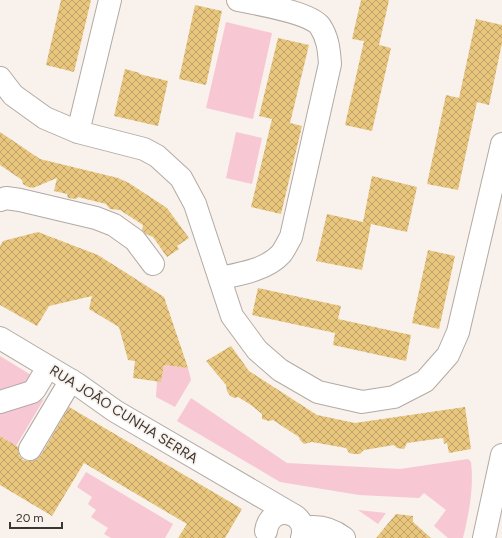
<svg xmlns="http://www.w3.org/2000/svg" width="502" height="538" font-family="Figtree,sans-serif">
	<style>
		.green { fill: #f7c7d4 }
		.building { fill: url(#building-cross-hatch) }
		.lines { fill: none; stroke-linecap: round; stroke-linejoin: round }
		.minor-casing { stroke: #b2aaa4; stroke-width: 24 }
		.major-casing { stroke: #b2aaa4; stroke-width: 24 }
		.minor { stroke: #fff; stroke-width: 22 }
		.major { stroke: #fff; stroke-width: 22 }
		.labels { text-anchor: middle; stroke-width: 3.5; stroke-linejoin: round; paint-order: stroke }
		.street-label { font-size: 14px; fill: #393633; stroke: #f9f1eb }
	</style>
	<defs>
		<pattern id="building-cross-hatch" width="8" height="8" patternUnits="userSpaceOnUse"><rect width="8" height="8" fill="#e9c67e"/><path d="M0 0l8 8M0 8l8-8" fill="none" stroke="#bea268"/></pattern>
	</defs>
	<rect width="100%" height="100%" fill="#f9f1eb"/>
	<path class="green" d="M 226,22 L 272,33 L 253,119 L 206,108 Z
		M 236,132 L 262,138 L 252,184 L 226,178 Z
		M 0,356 L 36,378 L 0,396 Z
		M 164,365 L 188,368 L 191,380 L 175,407 L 156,397 L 157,381 L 161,382 Z
		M 191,398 L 287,463 L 400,469 L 468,459 L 471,462 C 474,488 469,513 463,538 L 448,538 L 434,526 L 446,510 L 424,493 L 419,498 L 359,495 L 280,482 L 177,421 Z
		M 44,399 L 16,446 L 0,436 L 0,414 Z
		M 86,472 L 173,524 L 165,538 L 111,538 L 104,534 L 108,528 L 91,517 L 96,510 L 88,504 L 92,497 L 77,487 Z
		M 358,510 L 386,513 L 378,524 Z"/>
	<path class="building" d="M 61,0 L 91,0 L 74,72 L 46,65 Z
		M 361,0 L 389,0 L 379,45 L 391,48 L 372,131 L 345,125 L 364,41 L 352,39 Z
		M 195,5 L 222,11 L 206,85 L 179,79 Z
		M 476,19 L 502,25 L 502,43 L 489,105 L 477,102 L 458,190 L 427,184 L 446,95 L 459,98 Z
		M 278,38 L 309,45 L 290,123 L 302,126 L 281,214 L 251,207 L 272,119 L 259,116 Z
		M 125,69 L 140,73 L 139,74 L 168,81 L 158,126 L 114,116 Z
		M 0,132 L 40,159 L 118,178 L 129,183 L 167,208 L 189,238 L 177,246 L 179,249 L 167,257 L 153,237 L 146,234 L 142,230 L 143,225 L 120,210 L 110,209 L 106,204 L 78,197 L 76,199 L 68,198 L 67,194 L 54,191 L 57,178 L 33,188 L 28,187 L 23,184 L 22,180 L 0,165 Z
		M 372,176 L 417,187 L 407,232 L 371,224 L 362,270 L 316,261 L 327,214 L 363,222 Z
		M 38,232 L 98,255 L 164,297 L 188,368 L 164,365 L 161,382 L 133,378 L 135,361 L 128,360 L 119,327 L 89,309 L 92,296 L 49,306 L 37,326 L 0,305 L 0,246 L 3,241 Z
		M 428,250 L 455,256 L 439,329 L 412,323 Z
		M 258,288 L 341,306 L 338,319 L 411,335 L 406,361 L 333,345 L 335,333 L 252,315 Z
		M 231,346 L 249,371 L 317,415 L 355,423 L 465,407 L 471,449 L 449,453 L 447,443 L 444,444 L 443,438 L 407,443 L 404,449 L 397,448 L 394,445 L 364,450 L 360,454 L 354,454 L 349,453 L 346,448 L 312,442 L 304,444 L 300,440 L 299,437 L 285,428 L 273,420 L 269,421 L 262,419 L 262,414 L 251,405 L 238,397 L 235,398 L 230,396 L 227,391 L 226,385 L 206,361 Z
		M 69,407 L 242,509 L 225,538 L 178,538 L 187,524 L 84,463 L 52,516 L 0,485 L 0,436 L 18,447 L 19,455 L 23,460 L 29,461 L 36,460 L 41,455 Z
		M 396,514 L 413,516 L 413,522 L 431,538 L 376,538 Z"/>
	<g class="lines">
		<g class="minor-casing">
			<path id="minor" d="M 0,78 L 13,95 L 45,118 L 78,132 L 144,149 L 157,156 L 181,178 L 195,204 L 232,316 L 257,350 L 280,370 L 318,392 L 362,402 L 394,397 L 425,381 L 448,355 L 458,332 L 502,144
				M 78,132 L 110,0
				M 0,200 L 6,198 L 20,200 L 96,218 L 114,225 L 135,240 L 153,264
				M 220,278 C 240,274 266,270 281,254 C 285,249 288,242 291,237 L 330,64 C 329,50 328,38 320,26 C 309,12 257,4 238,0
				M 0,338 L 77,384 L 115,411 L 295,516
				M 0,402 L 32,392 L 35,389 L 48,367
				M 30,449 L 71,380
				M 303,528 C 319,525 331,528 344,538
				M 266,531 C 270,502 310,511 302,538"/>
		</g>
		<g class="major-casing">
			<path id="major" d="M 484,538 L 502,455"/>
		</g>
		<use href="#minor" class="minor"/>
		<use href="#major" class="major"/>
	</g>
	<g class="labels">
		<g class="street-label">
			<text transform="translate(124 414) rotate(32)" y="5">RUA JOÃO CUNHA SERRA</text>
		</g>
	</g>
	<path d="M10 522v6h52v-6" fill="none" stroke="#393633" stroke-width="2"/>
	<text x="16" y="522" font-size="12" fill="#393633" stroke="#f9f1eb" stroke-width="3" paint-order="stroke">20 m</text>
</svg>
